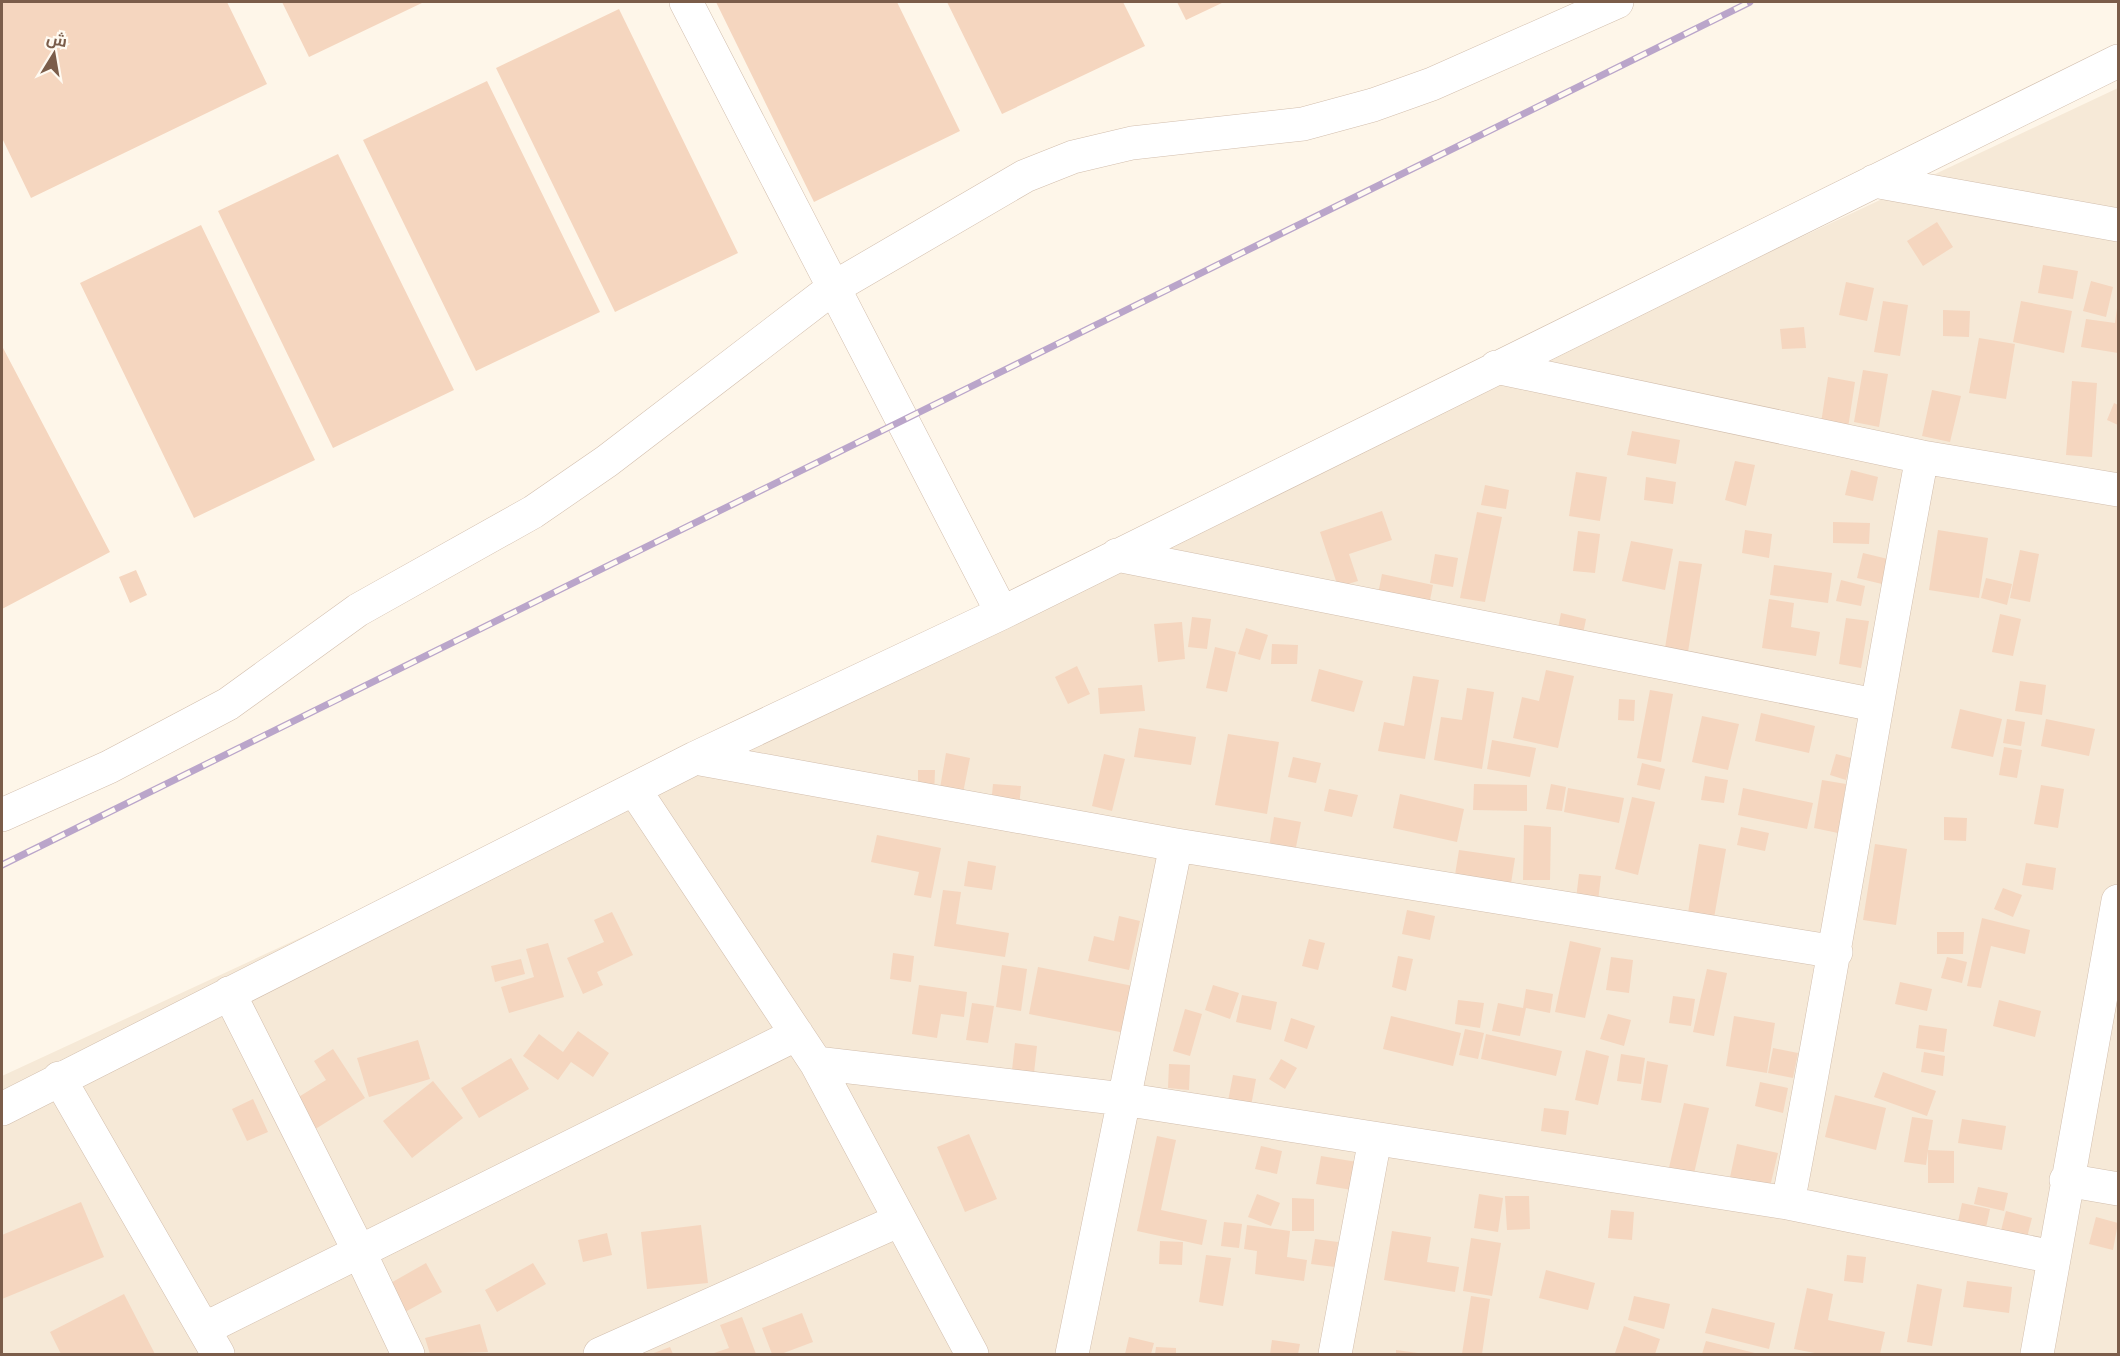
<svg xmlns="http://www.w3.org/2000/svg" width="2120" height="1356" font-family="'Space Grotesk',Cairo,sans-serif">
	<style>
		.residential { fill: #f6e9d7 }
		.building { fill: #f5d6bf }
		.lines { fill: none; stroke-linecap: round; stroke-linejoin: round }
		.minor-casing { stroke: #d2bead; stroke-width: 34 }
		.minor { stroke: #fff; stroke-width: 33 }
		.rail-casing { stroke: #baa5ca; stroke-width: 7 }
		.rail { stroke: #fffaf1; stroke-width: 4.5; stroke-dasharray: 14; stroke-linecap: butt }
	</style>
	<rect width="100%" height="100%" fill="#fef6e9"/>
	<path class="residential" d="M 2118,88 L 2118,1354 L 2,1354 L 2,1076 L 1002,613 Z"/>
	<path class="building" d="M 2,2 L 227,2 L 267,84 L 31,198 L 2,138 Z
		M 282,2 L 424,2 L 309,57 Z
		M 716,2 L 897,2 L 960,131 L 814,202 Z
		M 947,2 L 1123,2 L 1145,46 L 1002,114 Z
		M 1177,2 L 1224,2 L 1186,20 Z
		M 619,9 L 738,253 L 615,312 L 496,68 Z
		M 487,81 L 600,312 L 476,371 L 363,140 Z
		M 338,154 L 454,390 L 333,448 L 218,211 Z
		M 1937,222 L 1953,247 L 1923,266 L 1907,241 Z
		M 201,225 L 315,460 L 194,518 L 80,283 Z
		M 2043,265 L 2078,271 L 2073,299 L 2038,293 Z
		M 2091,281 L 2113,287 L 2106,317 L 2083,311 Z
		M 1846,282 L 1874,288 L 1867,321 L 1839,315 Z
		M 1883,301 L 1908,305 L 1900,356 L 1874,352 Z
		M 2021,301 L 2072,311 L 2064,353 L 2013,342 Z
		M 2117,308 L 2118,353 L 2081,347 L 2086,319 L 2115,323 Z
		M 1943,310 L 1970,311 L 1969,337 L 1943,336 Z
		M 1804,327 L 1806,348 L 1782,349 L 1780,329 Z
		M 1979,338 L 2015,344 L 2006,399 L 1969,393 Z
		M 2,346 L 110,552 L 2,609 Z
		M 1863,370 L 1888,374 L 1879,427 L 1854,422 Z
		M 1828,377 L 1855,382 L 1848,428 L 1821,423 Z
		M 2072,381 L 2097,383 L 2092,457 L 2066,455 Z
		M 1932,390 L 1961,396 L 1950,442 L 1922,436 Z
		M 2114,403 L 2118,405 L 2118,425 L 2107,420 Z
		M 1632,431 L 1680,440 L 1676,464 L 1627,455 Z
		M 1735,461 L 1755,465 L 1746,506 L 1725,500 Z
		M 1851,470 L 1878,477 L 1873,501 L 1845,495 Z
		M 1576,472 L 1607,477 L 1600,521 L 1569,516 Z
		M 1646,477 L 1676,482 L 1673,504 L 1644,500 Z
		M 1485,485 L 1509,490 L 1506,509 L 1481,505 Z
		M 1382,511 L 1392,540 L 1349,554 L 1358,581 L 1338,587 L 1320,532 Z
		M 1477,512 L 1502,517 L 1485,602 L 1460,598 Z
		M 1833,522 L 1870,523 L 1869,544 L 1833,543 Z
		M 1745,530 L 1772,534 L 1769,558 L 1742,553 Z
		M 1938,530 L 1988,538 L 1979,598 L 1929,590 Z
		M 1578,531 L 1600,534 L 1595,573 L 1573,571 Z
		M 1631,541 L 1673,549 L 1665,590 L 1622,581 Z
		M 2020,550 L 2039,554 L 2030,602 L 2010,598 Z
		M 1863,553 L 1888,559 L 1882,584 L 1857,578 Z
		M 1435,554 L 1458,558 L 1453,587 L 1430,583 Z
		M 1679,561 L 1702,564 L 1688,652 L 1665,648 Z
		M 1774,565 L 1832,573 L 1828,603 L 1770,595 Z
		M 136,570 L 147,595 L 130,603 L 119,577 Z
		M 1382,574 L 1433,585 L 1428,610 L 1377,599 Z
		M 1986,578 L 2012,584 L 2007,605 L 1981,598 Z
		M 1841,580 L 1865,586 L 1861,606 L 1836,601 Z
		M 1769,599 L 1794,603 L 1791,627 L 1820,632 L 1816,656 L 1762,648 Z
		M 1561,613 L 1586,619 L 1582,639 L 1557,633 Z
		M 2000,614 L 2021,619 L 2013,656 L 1992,652 Z
		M 1192,617 L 1211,619 L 1207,649 L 1188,647 Z
		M 1846,618 L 1869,621 L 1861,668 L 1839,664 Z
		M 1182,622 L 1185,659 L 1158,662 L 1154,624 Z
		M 1246,628 L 1268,635 L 1260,660 L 1238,654 Z
		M 1272,644 L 1298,645 L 1297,664 L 1271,664 Z
		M 1215,647 L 1236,652 L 1227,692 L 1206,688 Z
		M 1077,666 L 1090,694 L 1068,704 L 1055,677 Z
		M 1319,669 L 1363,681 L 1354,712 L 1311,701 Z
		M 1546,670 L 1574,676 L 1558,748 L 1513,738 L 1522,697 L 1539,701 Z
		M 1413,676 L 1439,680 L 1425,759 L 1378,751 L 1384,722 L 1404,726 Z
		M 2020,681 L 2046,685 L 2042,715 L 2015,711 Z
		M 1142,685 L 1145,711 L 1100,714 L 1098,688 Z
		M 1467,688 L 1494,692 L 1482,769 L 1434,760 L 1441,717 L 1462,720 Z
		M 1650,690 L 1673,694 L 1661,762 L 1637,758 Z
		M 1619,699 L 1635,700 L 1634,721 L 1618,720 Z
		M 1960,709 L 2002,719 L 1993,757 L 1951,748 Z
		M 1761,713 L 1815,726 L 1809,753 L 1755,741 Z
		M 1702,716 L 1739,724 L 1728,770 L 1692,762 Z
		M 2007,719 L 2025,722 L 2021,746 L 2003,743 Z
		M 2046,719 L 2095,729 L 2089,756 L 2041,746 Z
		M 1139,728 L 1196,737 L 1191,765 L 1134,757 Z
		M 1228,734 L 1279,742 L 1267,814 L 1215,805 Z
		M 1492,740 L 1536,748 L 1530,777 L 1487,769 Z
		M 2004,747 L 2022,750 L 2017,778 L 1999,775 Z
		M 946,753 L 970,758 L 962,798 L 939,794 Z
		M 1104,754 L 1125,759 L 1112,811 L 1092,806 Z
		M 1836,754 L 1851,758 L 1846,780 L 1830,775 Z
		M 1293,757 L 1321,763 L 1316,783 L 1288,777 Z
		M 1642,763 L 1665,769 L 1660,790 L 1637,785 Z
		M 918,770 L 935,770 L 934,797 L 918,797 Z
		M 1705,776 L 1728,780 L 1724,803 L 1701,800 Z
		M 1822,780 L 1846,784 L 1838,833 L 1814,828 Z
		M 993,784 L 1021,786 L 1019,807 L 991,805 Z
		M 1474,784 L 1527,785 L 1527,811 L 1473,810 Z
		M 1551,784 L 1566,787 L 1562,811 L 1546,809 Z
		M 2041,785 L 2064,789 L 2058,828 L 2034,824 Z
		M 1568,788 L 1624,798 L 1619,823 L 1564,812 Z
		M 1743,788 L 1813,803 L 1807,829 L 1738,815 Z
		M 1329,789 L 1358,795 L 1352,817 L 1324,811 Z
		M 1400,794 L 1464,809 L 1457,842 L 1393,828 Z
		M 1632,797 L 1655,802 L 1638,875 L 1615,869 Z
		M 1274,817 L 1301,822 L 1295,852 L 1269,847 Z
		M 1944,817 L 1967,818 L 1966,841 L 1944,840 Z
		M 1524,825 L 1551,827 L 1550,880 L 1523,880 Z
		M 1741,827 L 1769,833 L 1765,851 L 1737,845 Z
		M 877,835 L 941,848 L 931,898 L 914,895 L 919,872 L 871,862 Z
		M 1699,844 L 1726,849 L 1714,918 L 1688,913 Z
		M 1875,844 L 1907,849 L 1896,925 L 1863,920 Z
		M 1459,850 L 1515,858 L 1510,890 L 1454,881 Z
		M 968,861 L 996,866 L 992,890 L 964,886 Z
		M 2026,863 L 2056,868 L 2053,890 L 2022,885 Z
		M 1579,874 L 1601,876 L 1598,901 L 1576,899 Z
		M 2003,888 L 2022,895 L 2013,917 L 1994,909 Z
		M 943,890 L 961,892 L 956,924 L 1009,933 L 1005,957 L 934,946 Z
		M 1407,910 L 1435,916 L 1430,940 L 1402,934 Z
		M 612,912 L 633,955 L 597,972 L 603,985 L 583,994 L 567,958 L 604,942 L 594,920 Z
		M 1119,916 L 1140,921 L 1129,970 L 1088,961 L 1094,936 L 1114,941 Z
		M 1982,918 L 2030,930 L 2025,954 L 1991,946 L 1981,988 L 1967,986 Z
		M 1937,932 L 1964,932 L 1963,954 L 1937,954 Z
		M 1309,939 L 1325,943 L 1318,970 L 1302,966 Z
		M 1570,941 L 1601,948 L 1585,1018 L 1555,1012 Z
		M 548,943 L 564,997 L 509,1013 L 501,987 L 534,977 L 526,949 Z
		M 893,953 L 914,956 L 911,982 L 890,979 Z
		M 1398,956 L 1413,959 L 1406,991 L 1392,987 Z
		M 1611,957 L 1633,960 L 1629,993 L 1606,990 Z
		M 1947,957 L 1967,962 L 1962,983 L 1941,978 Z
		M 521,959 L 525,974 L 495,982 L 491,966 Z
		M 1002,965 L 1027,969 L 1021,1011 L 996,1007 Z
		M 1038,967 L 1133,986 L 1125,1033 L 1029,1014 Z
		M 1707,969 L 1727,973 L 1714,1036 L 1693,1032 Z
		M 1900,982 L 1932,989 L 1927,1011 L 1895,1004 Z
		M 919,985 L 967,992 L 964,1017 L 941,1014 L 937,1038 L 912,1034 Z
		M 1213,985 L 1239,993 L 1230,1019 L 1205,1010 Z
		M 1526,989 L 1553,994 L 1550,1013 L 1526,1008 L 1520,1036 L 1492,1031 L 1498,1003 L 1523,1008 Z
		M 1242,995 L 1277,1002 L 1271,1030 L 1236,1022 Z
		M 1673,996 L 1695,999 L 1691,1026 L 1669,1023 Z
		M 1458,1000 L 1484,1003 L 1480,1028 L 1455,1024 Z
		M 1999,1000 L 2041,1011 L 2035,1037 L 1993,1026 Z
		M 972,1003 L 994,1006 L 988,1043 L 966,1040 Z
		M 1185,1009 L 1202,1014 L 1190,1056 L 1173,1051 Z
		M 1608,1014 L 1631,1020 L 1624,1046 L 1600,1039 Z
		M 1391,1016 L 1461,1033 L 1453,1066 L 1383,1049 Z
		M 1734,1016 L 1775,1023 L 1767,1073 L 1726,1066 Z
		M 1291,1018 L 1315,1026 L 1307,1049 L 1284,1041 Z
		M 1919,1025 L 1947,1029 L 1944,1052 L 1916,1048 Z
		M 1465,1029 L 1484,1033 L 1478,1059 L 1459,1055 Z
		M 578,1031 L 609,1053 L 593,1077 L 571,1062 L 558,1080 L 523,1056 L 539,1034 L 563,1052 Z
		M 1486,1034 L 1562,1051 L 1556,1076 L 1481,1059 Z
		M 418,1040 L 430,1079 L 369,1097 L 357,1058 Z
		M 1015,1043 L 1037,1046 L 1034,1073 L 1012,1070 Z
		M 1773,1048 L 1798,1053 L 1793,1078 L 1768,1073 Z
		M 333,1049 L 365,1098 L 309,1133 L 289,1103 L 326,1080 L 314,1061 Z
		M 1586,1050 L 1609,1056 L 1598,1105 L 1575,1100 Z
		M 1924,1052 L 1945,1056 L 1943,1076 L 1921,1072 Z
		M 1621,1054 L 1645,1058 L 1641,1084 L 1617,1081 Z
		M 511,1058 L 529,1089 L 479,1118 L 461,1088 Z
		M 1281,1059 L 1297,1068 L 1285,1089 L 1269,1079 Z
		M 1647,1061 L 1668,1065 L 1661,1103 L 1641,1100 Z
		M 1169,1064 L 1190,1065 L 1189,1090 L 1168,1088 Z
		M 1883,1072 L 1936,1091 L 1927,1116 L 1874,1097 Z
		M 1233,1075 L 1256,1079 L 1251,1106 L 1228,1101 Z
		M 433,1081 L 463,1118 L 412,1158 L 383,1121 Z
		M 1760,1082 L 1788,1088 L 1783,1113 L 1755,1106 Z
		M 1835,1095 L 1886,1108 L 1876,1150 L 1825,1137 Z
		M 253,1099 L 268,1132 L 247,1141 L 232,1109 Z
		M 1684,1103 L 1709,1108 L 1693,1178 L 1668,1172 Z
		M 1544,1108 L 1569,1111 L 1566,1135 L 1541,1131 Z
		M 1912,1117 L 1933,1120 L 1928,1150 L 1954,1151 L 1954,1183 L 1928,1183 L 1928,1151 L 1926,1165 L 1904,1162 Z
		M 1962,1119 L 2006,1126 L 2002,1150 L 1958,1143 Z
		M 969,1134 L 997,1199 L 965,1212 L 937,1147 Z
		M 1157,1136 L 1176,1140 L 1161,1210 L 1207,1220 L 1202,1245 L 1137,1231 Z
		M 1737,1144 L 1778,1153 L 1769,1191 L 1729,1182 Z
		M 1261,1146 L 1282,1151 L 1277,1174 L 1255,1169 Z
		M 1321,1156 L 1363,1163 L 1358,1191 L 1316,1184 Z
		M 1978,1187 L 2008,1193 L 2004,1211 L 1974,1204 Z
		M 1257,1194 L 1280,1203 L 1271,1226 L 1248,1217 Z
		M 1479,1194 L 1503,1198 L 1498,1232 L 1474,1228 Z
		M 1505,1196 L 1529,1196 L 1530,1229 L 1507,1230 Z
		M 1292,1198 L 1314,1199 L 1314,1231 L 1292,1231 Z
		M 81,1202 L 104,1257 L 2,1299 L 2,1235 Z
		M 1962,1203 L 1990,1209 L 1984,1237 L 1956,1231 Z
		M 1611,1210 L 1634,1212 L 1632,1240 L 1608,1238 Z
		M 2006,1211 L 2032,1218 L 2025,1245 L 1999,1238 Z
		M 2096,1217 L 2118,1223 L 2113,1250 L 2089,1244 Z
		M 1224,1222 L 1242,1224 L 1239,1248 L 1221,1246 Z
		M 701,1225 L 708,1283 L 647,1289 L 641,1232 Z
		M 1247,1225 L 1290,1231 L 1287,1257 L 1307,1260 L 1304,1281 L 1255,1274 L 1257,1251 L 1244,1249 Z
		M 1392,1231 L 1431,1237 L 1427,1262 L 1459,1267 L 1455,1292 L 1384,1280 Z
		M 607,1233 L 612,1255 L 583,1262 L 578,1240 Z
		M 1471,1238 L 1501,1243 L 1492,1296 L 1463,1291 Z
		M 1315,1239 L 1338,1242 L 1335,1267 L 1311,1264 Z
		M 1160,1241 L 1183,1242 L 1182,1265 L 1159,1264 Z
		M 1206,1255 L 1231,1258 L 1223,1306 L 1199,1302 Z
		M 1847,1255 L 1866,1257 L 1863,1283 L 1844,1281 Z
		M 426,1263 L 442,1292 L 405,1312 L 389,1284 Z
		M 533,1263 L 546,1284 L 497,1312 L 485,1290 Z
		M 1546,1270 L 1595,1283 L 1588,1310 L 1539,1298 Z
		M 1967,1281 L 2012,1287 L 2009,1313 L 1963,1307 Z
		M 1917,1284 L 1942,1289 L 1932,1346 L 1907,1342 Z
		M 1807,1288 L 1833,1294 L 1828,1320 L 1885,1332 L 1880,1354 L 1820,1354 L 1794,1349 Z
		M 124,1294 L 155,1354 L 61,1354 L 50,1332 Z
		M 1471,1296 L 1490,1299 L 1482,1354 L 1462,1354 Z
		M 1634,1296 L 1670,1304 L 1664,1329 L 1628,1320 Z
		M 1712,1308 L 1775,1323 L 1769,1349 L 1705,1333 Z
		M 802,1313 L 813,1342 L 781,1354 L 772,1354 L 762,1328 Z
		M 742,1317 L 756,1354 L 711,1354 L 729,1348 L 720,1325 Z
		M 480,1324 L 488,1352 L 430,1354 L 425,1338 Z
		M 1624,1326 L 1660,1339 L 1655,1354 L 1615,1353 Z
		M 1129,1337 L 1154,1343 L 1151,1354 L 1125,1354 Z
		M 1272,1340 L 1300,1344 L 1298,1354 L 1270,1354 Z
		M 1706,1341 L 1759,1354 L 1702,1354 Z
		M 670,1347 L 673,1354 L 651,1354 Z
		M 1156,1347 L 1176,1348 L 1176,1354 L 1155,1354 Z
		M 1396,1350 L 1418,1353 L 1418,1354 L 1396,1354 Z"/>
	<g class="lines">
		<g class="minor-casing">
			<path id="minor" d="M 686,2 L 1002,613
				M 1874,181 L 2118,225
				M 1496,367 L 1922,457 L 2118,490
				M 1117,555 L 1875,705
				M 695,758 L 1176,845 L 1836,952
				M 634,789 L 816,1063 L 972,1354
				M 2,815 L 109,767 L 228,704 L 358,610 L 533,512 L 607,461 L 833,288 L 1025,176 L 1073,157 L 1132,143 L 1303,124 L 1373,105 L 1432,84 L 1617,2
				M 229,993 L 360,1253 L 408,1354
				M 816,1063 L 1123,1099 L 1788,1203 L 2053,1257
				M 59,1078 L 218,1354
				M 2,1109 L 695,758 L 1002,613 L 2118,61
				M 2066,1180 L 2118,1189
				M 1788,1203 C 1836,954 1875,705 1922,457
				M 204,1329 L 797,1034
				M 600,1354 L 900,1220
				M 1072,1354 L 1176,845
				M 1335,1354 L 1375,1139
				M 2037,1354 L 2118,901"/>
		</g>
		<use href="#minor" class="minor"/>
		<g class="rail-casing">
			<path id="rail" d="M 2,865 L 1750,2"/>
		</g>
		<use href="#rail" class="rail"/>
	</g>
	<rect width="2120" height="1356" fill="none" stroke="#7b5d4a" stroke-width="6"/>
	<g transform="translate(54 54) rotate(11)" stroke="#fffaf1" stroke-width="4.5" paint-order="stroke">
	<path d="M0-4.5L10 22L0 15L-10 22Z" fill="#7b5d4a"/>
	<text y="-9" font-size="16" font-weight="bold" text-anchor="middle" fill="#7b5d4a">ش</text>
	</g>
</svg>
